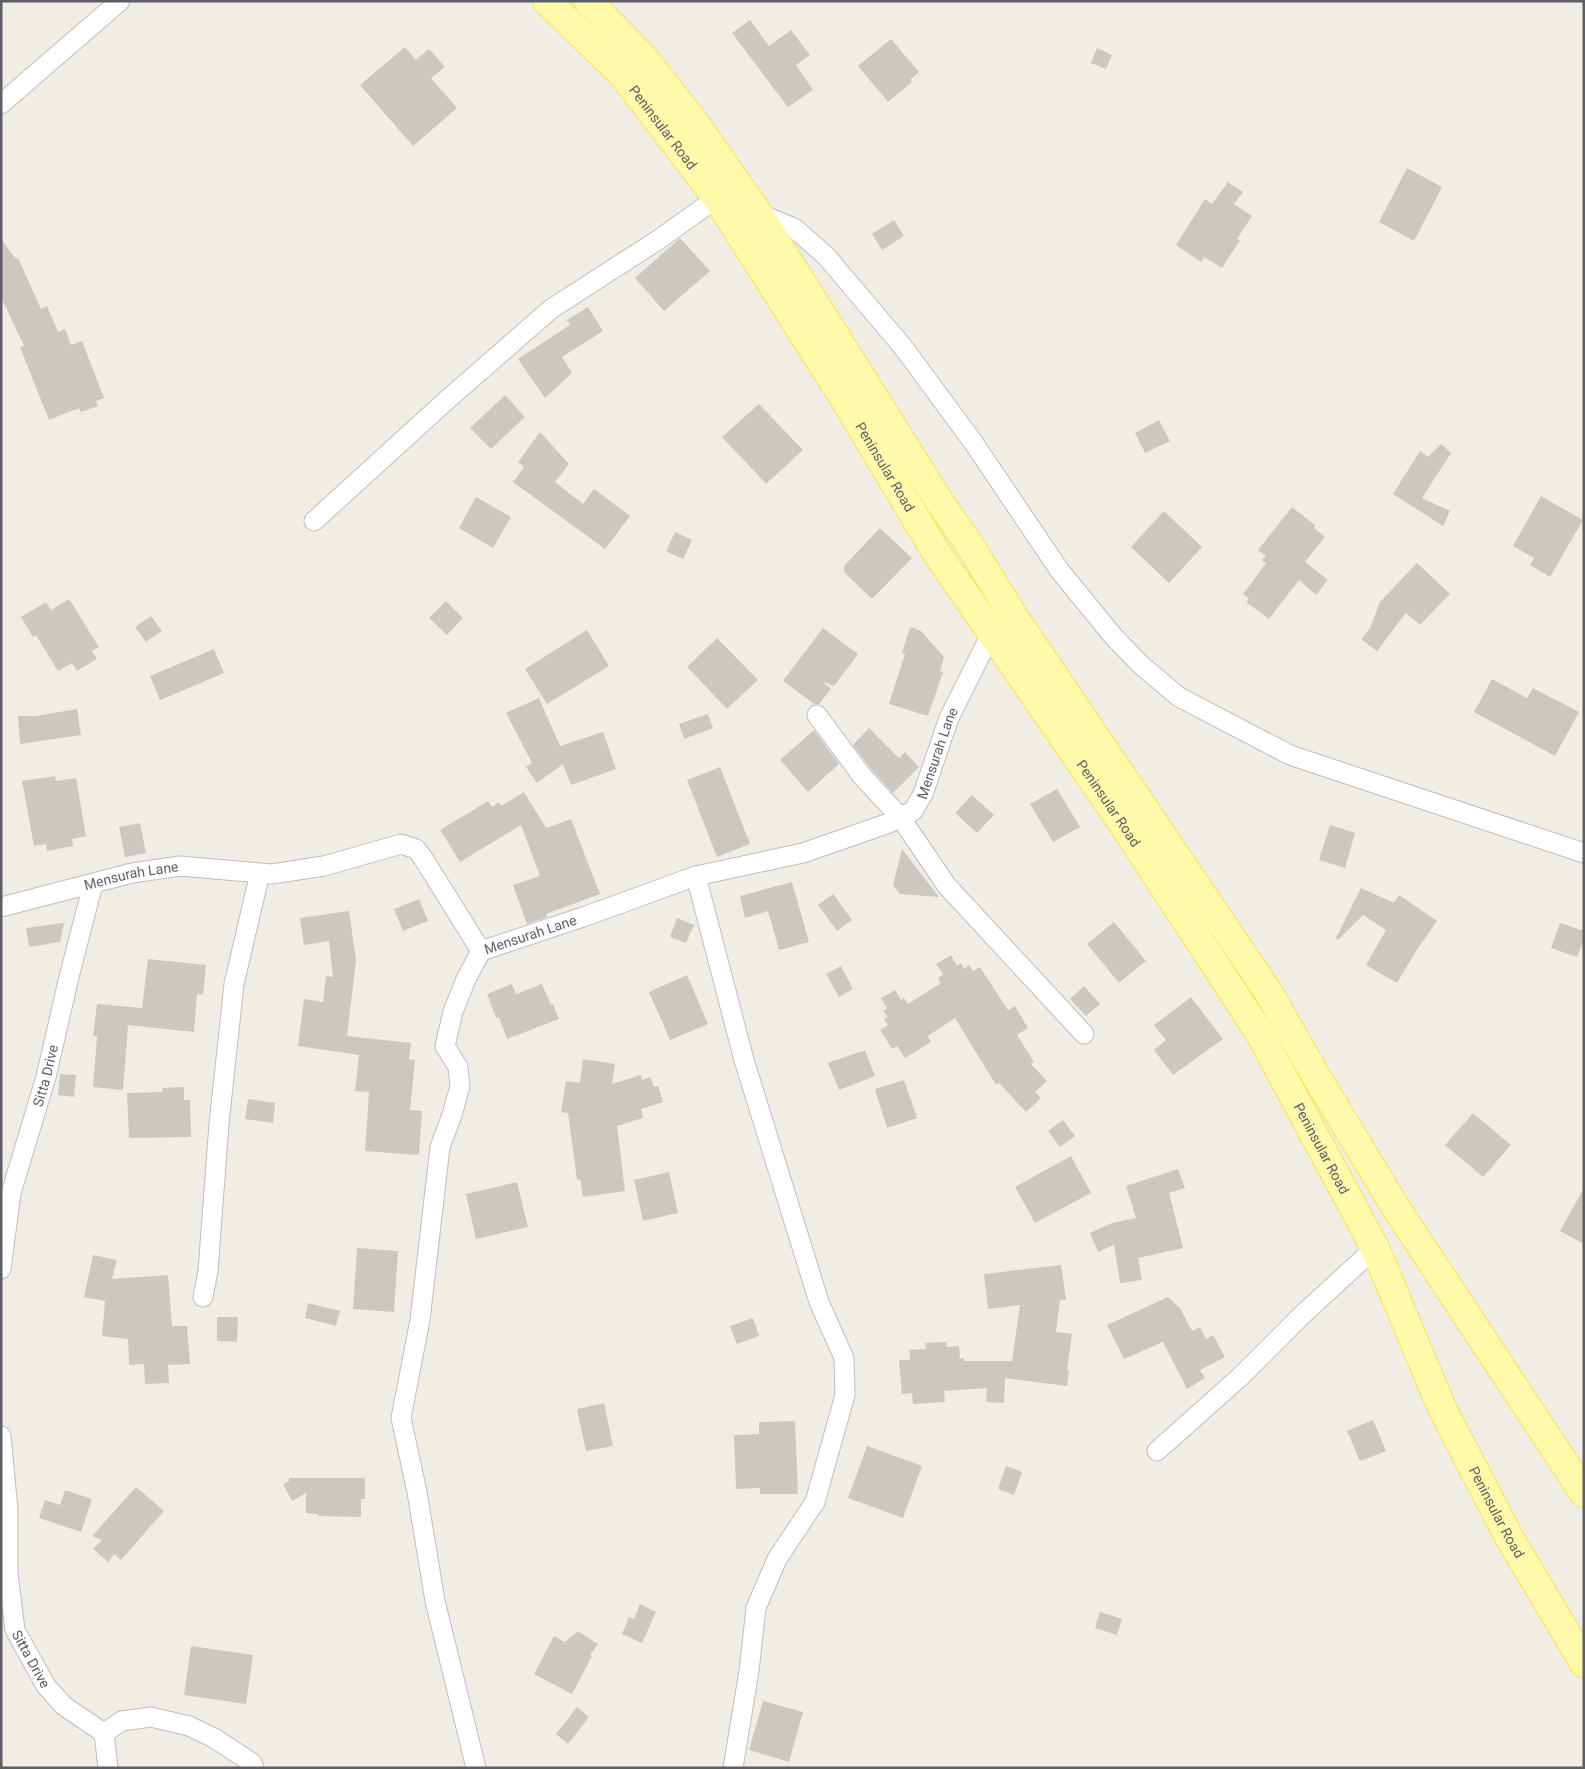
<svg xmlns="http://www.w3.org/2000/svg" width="1585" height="1769" font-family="Roboto,sans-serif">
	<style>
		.building { fill: #cbc8c1 }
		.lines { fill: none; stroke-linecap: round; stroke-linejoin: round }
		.minor-casing { stroke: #bbbdc4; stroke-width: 21 }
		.primary-casing { stroke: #ffdf4e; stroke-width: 30 }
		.minor { stroke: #fff; stroke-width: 19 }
		.primary { stroke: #fffaaa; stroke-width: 28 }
		.labels { text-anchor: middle; stroke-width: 4.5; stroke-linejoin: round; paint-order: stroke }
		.street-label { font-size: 14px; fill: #5c5f66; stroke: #fff }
	</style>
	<rect width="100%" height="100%" fill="#f0eee4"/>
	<path class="building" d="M 750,20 L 769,46 L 791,30 L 810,55 L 796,65 L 813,90 L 788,107 L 732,33 Z
		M 891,39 L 919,72 L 910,80 L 912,82 L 888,102 L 858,66 Z
		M 405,47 L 416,60 L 429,49 L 445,67 L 431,78 L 457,108 L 413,146 L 360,85 Z
		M 1097,48 L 1112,55 L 1106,69 L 1091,63 Z
		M 1407,168 L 1442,187 L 1414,241 L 1379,222 Z
		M 1228,182 L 1243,192 L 1234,204 L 1252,216 L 1237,239 L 1240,240 L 1222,268 L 1204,257 L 1201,262 L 1176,245 L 1205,199 L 1212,204 Z
		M 894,220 L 904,236 L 882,250 L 872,234 Z
		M 680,238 L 710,271 L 664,311 L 635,278 Z
		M 1,239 L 16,259 L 18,258 L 41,309 L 47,306 L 58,332 L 65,329 L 71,345 L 82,341 L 104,398 L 96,401 L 98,406 L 81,412 L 79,408 L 49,420 L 20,347 L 24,346 L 1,297 Z
		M 588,307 L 603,331 L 562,357 L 572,373 L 545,398 L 518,359 L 570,325 L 567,320 Z
		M 505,395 L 525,417 L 491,449 L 470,428 Z
		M 759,404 L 803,450 L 766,484 L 722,437 Z
		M 1159,420 L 1170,441 L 1145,453 L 1135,433 Z
		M 540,432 L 569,464 L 555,482 L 583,504 L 594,489 L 630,516 L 605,549 L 513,482 L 524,467 L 518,462 Z
		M 1441,444 L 1451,453 L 1422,498 L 1450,511 L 1443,526 L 1393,494 L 1420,451 L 1428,457 Z
		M 1541,496 L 1583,520 L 1550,577 L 1530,565 L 1534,558 L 1513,546 Z
		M 476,497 L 511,517 L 493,548 L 459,528 Z
		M 1292,507 L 1315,525 L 1314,528 L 1325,537 L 1305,562 L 1328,580 L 1316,595 L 1299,580 L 1269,619 L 1246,602 L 1249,599 L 1243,594 L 1266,563 L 1262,560 L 1266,556 L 1258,550 Z
		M 1164,511 L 1202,547 L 1169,583 L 1131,547 Z
		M 880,528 L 912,558 L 872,599 L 844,572 L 844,566 Z
		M 675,532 L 692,540 L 683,559 L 666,551 Z
		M 1417,563 L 1450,594 L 1420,625 L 1406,613 L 1377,651 L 1361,639 L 1370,628 L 1380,602 Z
		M 69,599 L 99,647 L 92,651 L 97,659 L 77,671 L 72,663 L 58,671 L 36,635 L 33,637 L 21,617 L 46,602 L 51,610 Z
		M 446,601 L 463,618 L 447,635 L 429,618 Z
		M 151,616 L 162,631 L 146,642 L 135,627 Z
		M 910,627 L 921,631 L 944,657 L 940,671 L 943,672 L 928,716 L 889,704 L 905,654 L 902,653 Z
		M 823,628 L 858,654 L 834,686 L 823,682 L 831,689 L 819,704 L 814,704 L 783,681 Z
		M 587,630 L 609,666 L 547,704 L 525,669 Z
		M 717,638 L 758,680 L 727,709 L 687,667 Z
		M 214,649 L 224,673 L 160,700 L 150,676 Z
		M 1492,679 L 1527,698 L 1533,688 L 1579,712 L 1555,756 L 1474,712 Z
		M 539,698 L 560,746 L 603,732 L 616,769 L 571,785 L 563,764 L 537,783 L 526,767 L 532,763 L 506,713 Z
		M 77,709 L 81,735 L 20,744 L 18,716 L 36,716 Z
		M 708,714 L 713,728 L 684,739 L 679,724 Z
		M 869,728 L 899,758 L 905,752 L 919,767 L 893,793 L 871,769 L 853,745 Z
		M 814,730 L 839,764 L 808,792 L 780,760 Z
		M 720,767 L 750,844 L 717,857 L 687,780 Z
		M 55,776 L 56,781 L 76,778 L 86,836 L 72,839 L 73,846 L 47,851 L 46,844 L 34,846 L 22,781 Z
		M 1057,789 L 1080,827 L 1053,842 L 1030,804 Z
		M 524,792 L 546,828 L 571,819 L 600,894 L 546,914 L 547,917 L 527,924 L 513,885 L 540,876 L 521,825 L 460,862 L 440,830 L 488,801 L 492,807 L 499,802 L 501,806 Z
		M 972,795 L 994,815 L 977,833 L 955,813 Z
		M 140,823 L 146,853 L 125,857 L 119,827 Z
		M 1330,825 L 1355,833 L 1345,868 L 1319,860 Z
		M 902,849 L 939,897 L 900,894 L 893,885 Z
		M 792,882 L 809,942 L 779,950 L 768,911 L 745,918 L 740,896 Z
		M 1361,888 L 1394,903 L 1399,895 L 1437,921 L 1416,951 L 1397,983 L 1366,965 L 1386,930 L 1363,915 L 1338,940 L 1336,938 Z
		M 833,894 L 852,920 L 837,931 L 818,905 Z
		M 419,899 L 428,921 L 403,931 L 394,909 Z
		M 349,911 L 356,960 L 347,1036 L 411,1043 L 409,1059 L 415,1060 L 410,1110 L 422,1111 L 419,1155 L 365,1151 L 369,1092 L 355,1091 L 359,1055 L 298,1046 L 304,999 L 323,1002 L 326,976 L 333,977 L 329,941 L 304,945 L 300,918 Z
		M 677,918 L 694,925 L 686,943 L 670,937 Z
		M 1114,922 L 1146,961 L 1119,983 L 1087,944 Z
		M 64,923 L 60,942 L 29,947 L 26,928 Z
		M 1560,923 L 1584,931 L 1584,939 L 1577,957 L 1551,948 Z
		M 951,955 L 957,966 L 961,963 L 964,969 L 969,965 L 973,971 L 980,967 L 1008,1010 L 1015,1006 L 1028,1028 L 1017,1035 L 1034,1062 L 1031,1064 L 1047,1081 L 1035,1092 L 1041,1098 L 1026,1112 L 999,1083 L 996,1085 L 955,1018 L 928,1036 L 931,1042 L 905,1058 L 897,1046 L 892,1049 L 880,1030 L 888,1025 L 884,1019 L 888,1017 L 883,1011 L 887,1008 L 881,998 L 895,990 L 901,1000 L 904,998 L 908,1004 L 941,983 L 938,978 L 943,974 L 936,964 Z
		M 148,959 L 206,965 L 203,995 L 197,994 L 194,1032 L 128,1025 L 123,1090 L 93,1087 L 97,1036 L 93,1036 L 97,1004 L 142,1008 Z
		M 841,966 L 853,989 L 839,997 L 826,974 Z
		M 687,975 L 708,1024 L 670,1040 L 649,992 Z
		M 512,984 L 516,994 L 542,984 L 551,1005 L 553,1004 L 559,1019 L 507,1039 L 499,1017 L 496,1018 L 487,994 Z
		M 1084,986 L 1100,1004 L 1086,1016 L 1070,999 Z
		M 1191,997 L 1223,1039 L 1173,1075 L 1154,1050 L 1166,1040 L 1154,1025 Z
		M 865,1050 L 875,1076 L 839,1090 L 828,1063 Z
		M 583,1059 L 615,1064 L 612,1084 L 641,1075 L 642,1080 L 650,1077 L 654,1087 L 658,1086 L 663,1102 L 641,1109 L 643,1118 L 617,1126 L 625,1191 L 583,1197 L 580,1179 L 577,1180 L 568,1113 L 561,1112 L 566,1081 L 580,1083 Z
		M 60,1074 L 76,1075 L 74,1097 L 58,1095 Z
		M 904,1080 L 917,1118 L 887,1128 L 875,1089 Z
		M 184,1087 L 184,1100 L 190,1100 L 191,1137 L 129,1138 L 127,1093 L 163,1092 L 162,1088 Z
		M 248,1099 L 275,1103 L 273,1123 L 245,1119 Z
		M 1473,1113 L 1511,1145 L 1483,1177 L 1445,1145 Z
		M 1063,1120 L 1075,1136 L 1060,1147 L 1048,1131 Z
		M 1071,1156 L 1091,1193 L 1035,1223 L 1015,1187 Z
		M 1178,1169 L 1185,1188 L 1169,1193 L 1183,1248 L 1138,1258 L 1142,1280 L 1120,1283 L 1114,1245 L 1098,1252 L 1090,1233 L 1112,1223 L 1136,1218 L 1126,1186 Z
		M 669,1172 L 678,1213 L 643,1221 L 634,1180 Z
		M 517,1182 L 528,1227 L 476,1239 L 466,1194 Z
		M 1584,1188 L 1584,1244 L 1560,1231 Z
		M 357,1248 L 398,1251 L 394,1312 L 353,1309 Z
		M 93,1255 L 117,1260 L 112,1279 L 168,1275 L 172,1326 L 187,1326 L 190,1364 L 168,1365 L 169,1383 L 145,1384 L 144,1364 L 129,1365 L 128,1339 L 102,1336 L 105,1301 L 84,1297 Z
		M 1061,1265 L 1066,1300 L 1060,1300 L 1056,1332 L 1072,1334 L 1067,1370 L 1069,1370 L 1067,1386 L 1005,1378 L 1004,1403 L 986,1402 L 987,1388 L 944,1391 L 945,1402 L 913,1404 L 912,1393 L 902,1394 L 899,1360 L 910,1360 L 909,1350 L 926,1349 L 925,1343 L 946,1342 L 947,1347 L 959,1346 L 960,1359 L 964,1358 L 964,1361 L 1012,1361 L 1020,1305 L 988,1309 L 984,1274 Z
		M 1168,1297 L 1180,1308 L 1192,1331 L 1200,1327 L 1206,1339 L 1213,1335 L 1225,1357 L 1200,1370 L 1205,1378 L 1187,1389 L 1163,1342 L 1124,1359 L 1107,1325 Z
		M 308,1303 L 340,1311 L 336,1326 L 305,1318 Z
		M 217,1317 L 238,1317 L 237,1342 L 217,1341 Z
		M 753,1318 L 759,1336 L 737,1344 L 730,1326 Z
		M 604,1403 L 613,1446 L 586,1451 L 577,1409 Z
		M 1373,1420 L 1386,1451 L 1360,1461 L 1347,1431 Z
		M 795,1421 L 798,1494 L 760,1494 L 760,1488 L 736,1489 L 734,1435 L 759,1434 L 759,1422 Z
		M 867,1446 L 922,1466 L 903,1518 L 848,1498 Z
		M 1006,1466 L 1022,1472 L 1014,1495 L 998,1489 Z
		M 289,1478 L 365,1478 L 365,1499 L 361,1499 L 361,1517 L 318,1516 L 318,1514 L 306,1513 L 306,1493 L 292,1501 L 283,1484 L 289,1481 Z
		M 136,1487 L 164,1511 L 121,1560 L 114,1554 L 108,1562 L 93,1549 L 102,1540 L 92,1536 Z
		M 65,1490 L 92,1499 L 81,1532 L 39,1518 L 45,1500 L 60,1505 Z
		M 640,1604 L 656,1612 L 642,1643 L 622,1634 L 629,1617 L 634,1619 Z
		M 1100,1612 L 1122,1619 L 1117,1635 L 1095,1628 Z
		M 578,1631 L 598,1644 L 590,1655 L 592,1656 L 572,1694 L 534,1674 L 554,1636 L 565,1642 Z
		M 191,1646 L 253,1655 L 246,1704 L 184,1695 Z
		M 763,1701 L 803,1712 L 789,1762 L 749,1750 Z
		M 577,1707 L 589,1717 L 568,1744 L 556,1734 Z"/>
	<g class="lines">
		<g class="minor-casing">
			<g id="minor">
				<path d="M 1,104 L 120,1"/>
				<path d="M 758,213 L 794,228 L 826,256 L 903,347 L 973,442 L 1060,571 L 1113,636 L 1141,665 L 1179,697 L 1290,755 L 1584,853"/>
				<path d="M 314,521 L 448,399 L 551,309 L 658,240 L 717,198"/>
				<path d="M 817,715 L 862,776 L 900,817 L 947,886 L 1084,1034"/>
				<path d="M 696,876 L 744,1060 L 819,1302 L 844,1358 L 845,1395 L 815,1502 L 777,1559 L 756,1608 L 749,1671 L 733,1768"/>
				<path id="s1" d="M 1,907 L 132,873 L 180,866 L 272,874 L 324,866 L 401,844 L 416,849 L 423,858 L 481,951"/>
				<path id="s2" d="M 481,951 L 586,916 L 696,876 L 803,853 L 889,823 L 913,811 L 923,794 L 949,718 L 992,632"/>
				<path id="s3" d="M 1,1269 L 11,1193 L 46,1077 L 69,977 L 93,884"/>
				<path d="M 203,1297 L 208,1271 L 219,1124 L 234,984 L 260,873"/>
				<path id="s4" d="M 1,1436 L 8,1510 L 8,1574 L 15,1630 L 46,1686 L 64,1706 L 104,1733"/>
				<path d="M 1157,1451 L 1240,1377 L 1301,1316 L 1375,1248"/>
				<path d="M 108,1768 L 104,1733 L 122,1721 L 151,1717 L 189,1726 L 214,1738 L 252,1763 L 254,1768"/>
				<path d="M 476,1768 L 435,1601 L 417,1492 L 401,1418 L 420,1320 L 440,1147 L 452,1115 L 460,1086 L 458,1067 L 445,1046 L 453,1012 L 466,979 L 481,951"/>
			</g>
		</g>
		<g class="primary-casing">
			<g id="primary">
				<path id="s5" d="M 547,1 L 623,75 L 717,198 L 842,395 L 936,552 L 1123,824 L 1259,1032 L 1375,1248 L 1442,1408 L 1509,1537 L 1584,1663"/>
				<path d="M 588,1 L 643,57 L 695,123 L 758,213 L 941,504 L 971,547 L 1012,614 L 1269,993 L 1313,1071 L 1396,1208 L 1584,1493"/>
			</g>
		</g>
		<use href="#minor" class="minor"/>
		<use href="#primary" class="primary"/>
	</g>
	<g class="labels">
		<g class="street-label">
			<text dy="5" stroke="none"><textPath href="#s5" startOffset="172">Peninsular Road</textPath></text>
			<text dy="5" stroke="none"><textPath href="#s5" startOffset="578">Peninsular Road</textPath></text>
			<text dy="5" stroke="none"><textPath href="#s2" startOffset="518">Mensurah Lane</textPath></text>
			<text dy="5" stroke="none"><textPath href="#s5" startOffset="982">Peninsular Road</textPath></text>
			<text dy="5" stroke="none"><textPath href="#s1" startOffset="134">Mensurah Lane</textPath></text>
			<text dy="5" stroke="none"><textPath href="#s2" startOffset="52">Mensurah Lane</textPath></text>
			<text dy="5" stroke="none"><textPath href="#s3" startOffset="199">Sitta Drive</textPath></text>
			<text dy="5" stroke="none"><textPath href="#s5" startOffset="1388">Peninsular Road</textPath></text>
			<text dy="5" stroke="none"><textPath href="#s5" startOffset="1792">Peninsular Road</textPath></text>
			<text dy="5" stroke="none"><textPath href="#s4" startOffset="228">Sitta Drive</textPath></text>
		</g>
	</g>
	<rect width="1585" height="1769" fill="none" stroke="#5c5f66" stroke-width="5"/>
</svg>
